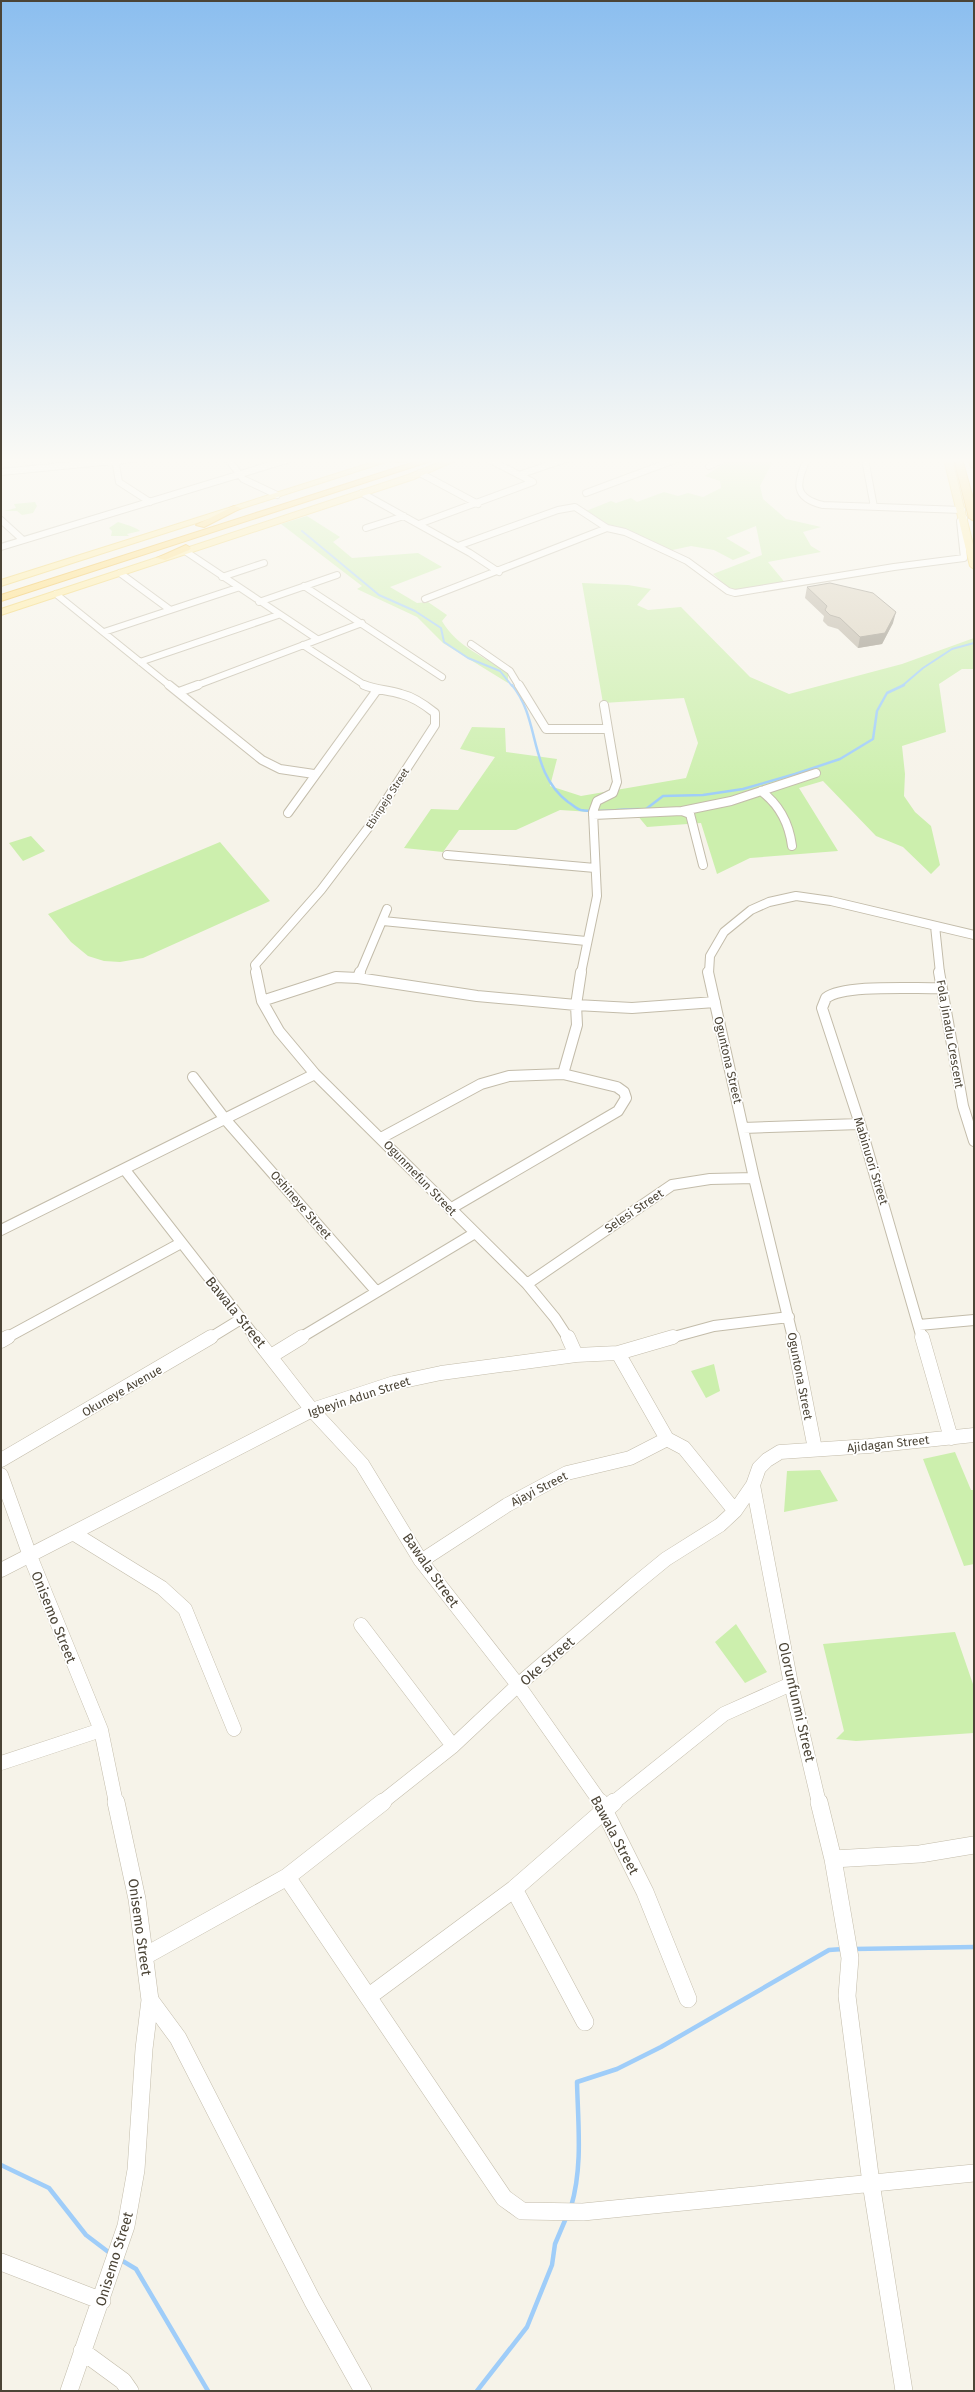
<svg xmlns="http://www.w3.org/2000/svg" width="975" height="2392" font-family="'Fira Sans',sans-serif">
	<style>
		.green { fill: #ccefad }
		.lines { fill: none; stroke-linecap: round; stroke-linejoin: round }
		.stream-far2 { stroke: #9fcdf9; stroke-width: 2 }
		.stream-far1 { stroke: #9fcdf9; stroke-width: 2.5 }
		.stream { stroke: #9fcdf9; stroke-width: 4.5 }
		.minor-far4-casing { stroke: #c3bcaa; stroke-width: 8 }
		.minor-far3-casing { stroke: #c3bcaa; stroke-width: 10 }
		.minor-far2-casing { stroke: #c3bcaa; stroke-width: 12 }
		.minor-far1-casing { stroke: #c3bcaa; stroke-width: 15 }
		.minor-casing { stroke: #c3bcaa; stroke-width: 18 }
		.major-casing { stroke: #f2d05b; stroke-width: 2 }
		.highway-casing { stroke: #f0b629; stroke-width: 2 }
		.minor-far4 { stroke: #fff; stroke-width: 6 }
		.minor-far3 { stroke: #fff; stroke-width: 8 }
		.minor-far2 { stroke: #fff; stroke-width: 10 }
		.minor-far1 { stroke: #fff; stroke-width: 14 }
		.minor { stroke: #fff; stroke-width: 17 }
		.major { fill: #ffea99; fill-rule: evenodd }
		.highway { fill: #ffd96b; fill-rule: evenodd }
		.wall { fill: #bbb3a3 }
		.shaded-wall { fill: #989284 }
		.building { fill: #d9d0bd; stroke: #989284 }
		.labels { text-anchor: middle; stroke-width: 3.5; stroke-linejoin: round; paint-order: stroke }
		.far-street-label { font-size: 10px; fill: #4b4436; stroke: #fff }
		.street-label { font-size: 12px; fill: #4b4436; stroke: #fff }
		.near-street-label { font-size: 14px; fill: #4b4436; stroke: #fff }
	</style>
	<rect width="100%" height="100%" fill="#f6f3e9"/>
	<path class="green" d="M 731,459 L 774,459 L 760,486 L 763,499 L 786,519 L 821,527 L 803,532 L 811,546 L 821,552 L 768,562 L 787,585 L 734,593 L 713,574 L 762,555 L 756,526 L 726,538 L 751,553 L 733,560 L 714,550 L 691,546 L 668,551 L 614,529 L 586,511 L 611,501 L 616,503 L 631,498 L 637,502 L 664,492 L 678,496 L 688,493 L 703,497 L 721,488 L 720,481 L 705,476 Z
		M 35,502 L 37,506 L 33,513 L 22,515 L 17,511 L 4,511 L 16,508 L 14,504 Z
		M 307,516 L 340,537 L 333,542 L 352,558 L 418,553 L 442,567 L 390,587 L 417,603 L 428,602 L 447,615 L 442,621 C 457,647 484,656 508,673 L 508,683 L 443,643 L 417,617 L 357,589 L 362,586 L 281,524 Z
		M 118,522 C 124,524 136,527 140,531 L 127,534 L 129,536 L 111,536 L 112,531 L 109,528 Z
		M 582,583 L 628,585 L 651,589 L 637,605 L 648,610 L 681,607 L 750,677 L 789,694 L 902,664 L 974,638 L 974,669 L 962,669 L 939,684 L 946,732 L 902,746 L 905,774 L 904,796 L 915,812 L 931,826 L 940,865 L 931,874 L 903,847 L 876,836 L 823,781 L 799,788 L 838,851 L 750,858 L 717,874 L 701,823 L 647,827 L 637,815 L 560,810 L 516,830 L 459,830 L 443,852 L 404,848 L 431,809 L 458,810 L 495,757 L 460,749 L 472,727 L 505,728 L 506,752 L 557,759 L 550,786 L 581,796 L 686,778 L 698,743 L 684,698 L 603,703 Z
		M 31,836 L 45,851 L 23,861 L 9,843 Z
		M 220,842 L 270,901 L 143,958 L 120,962 L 104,961 L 88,956 L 71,942 L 48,914 Z
		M 714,1364 L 720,1391 L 706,1398 L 691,1371 Z
		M 955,1452 L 971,1490 L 974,1490 L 974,1564 L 964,1566 L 923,1459 Z
		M 820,1470 L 838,1501 L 784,1512 L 787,1471 Z
		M 736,1624 L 767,1672 L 745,1683 L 715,1642 Z
		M 955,1632 L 974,1687 L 974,1733 L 856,1741 L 836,1739 L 844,1731 L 823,1644 Z"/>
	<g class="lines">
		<path class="stream-far2" d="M 302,531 L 379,595 L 415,611 L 441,628 L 444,642 L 468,658 L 500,671 L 512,686
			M 902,686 L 923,668 L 952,649 L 974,643"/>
		<path class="stream-far1" d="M 512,685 C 541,720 528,771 568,802 C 572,804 576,809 581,810 C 599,813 620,809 639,809
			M 646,809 L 663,796 L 703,795 L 743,789 L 795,774 L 840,759 L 873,739 L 877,711 L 887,693 L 904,685"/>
		<path class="stream" d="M 854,1949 L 974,1947
			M 1,2165 L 49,2188 L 86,2235 L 111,2254
			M 571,2207 C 583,2166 578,2124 577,2082 L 617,2069 L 661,2047 L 829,1950 L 843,1949
			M 121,2260 L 136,2269 L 208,2391
			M 477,2391 L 527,2327 L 552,2265 L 555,2244 L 566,2218"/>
		<g class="minor-far4-casing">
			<path id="minor-far4" d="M 115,459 L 119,482 L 150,502
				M 228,459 L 243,479 L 277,495
				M 807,459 C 796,483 793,498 823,505 L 962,510
				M 865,459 L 874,507
				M 709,466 L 724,459
				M 1,472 L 133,459
				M 420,473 L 478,504
				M 519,475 L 566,459
				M 362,493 L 470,553 L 499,572
				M 586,493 L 677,459
				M 1,520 L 23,540
				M 419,524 L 533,482 L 488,459
				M 366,528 L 404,516
				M 458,546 L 558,510 L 575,507 L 607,528 L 625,532 L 687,561 L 728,591 L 735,593 L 894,567 L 964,558 L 960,521 L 964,518
				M 1,547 L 290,459
				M 185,551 L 317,639
				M 120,573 L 169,609
				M 222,577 L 264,563
				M 304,586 L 442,677
				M 56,594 L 170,686
				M 425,599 L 607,528
				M 259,602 L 337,575
				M 104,632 L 237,588
				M 471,644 L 510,671 L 519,686
				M 303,645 L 366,686
				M 140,662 L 278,615
				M 195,686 L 362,623"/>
		</g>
		<g class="minor-far3-casing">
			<path id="minor-far3" d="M 169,685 L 262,760 L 280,769 L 314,774
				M 519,685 L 546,729 L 608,729 L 617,782 L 613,793 L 597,801 L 593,812 L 597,896 L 581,973
				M 179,692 L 198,685
				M 604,705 L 608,729
				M 761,791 C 780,805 789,823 792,846
				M 682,811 L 731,801 L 816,773
				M 288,813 L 377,690
				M 593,815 L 682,811 L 690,814 L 703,865
				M 447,855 L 595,868
				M 383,921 L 586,941
				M 935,926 L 940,973
				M 257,973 L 255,965 L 321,890 L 368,828 L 435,725 L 435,713 C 425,705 414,697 401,694 C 389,690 376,690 364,685
				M 360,973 L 387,909
				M 709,973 L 710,956 L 724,932 L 751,910 L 769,902 L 796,896 L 831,901 L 974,935"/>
		</g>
		<g class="minor-far2-casing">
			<path id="minor-far2" d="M 256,972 L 262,1001 L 279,1031 L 315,1074 L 527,1284 L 555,1318 L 568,1338
				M 708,972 L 754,1178 L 793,1338
				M 939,972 L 963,1106 L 974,1141
				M 358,978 L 360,972
				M 262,1001 L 336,977 L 358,978 L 477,996 L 576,1005 L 632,1008 L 715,1002
				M 563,1074 L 577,1025 L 576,1005 L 581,972
				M 193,1077 L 225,1119 L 376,1291
				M 743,1128 L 860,1124
				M 381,1138 L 481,1084 L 509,1076 L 563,1074 L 617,1087 L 624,1092 L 626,1098 L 618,1111 L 450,1209
				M 125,1170 L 256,1338
				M 1,1230 L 315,1074
				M 527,1284 L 672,1185 L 710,1179 L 754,1178
				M 919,1325 L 974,1320
				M 6,1338 L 181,1243
				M 210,1338 L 241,1319
				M 300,1338 L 475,1233
				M 670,1338 L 714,1326 L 789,1317
				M 922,1338 L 860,1124 L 822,1008 L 826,998 C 844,984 916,989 941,988"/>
		</g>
		<g class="minor-far1-casing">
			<path id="minor-far1" d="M 255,1337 L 312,1410 L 362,1464 L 421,1561 L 518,1685 L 601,1803
				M 568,1337 L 576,1355
				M 793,1337 L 815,1449
				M 922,1337 L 951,1438
				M 1,1341 L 8,1337
				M 618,1353 L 667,1439 L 684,1448 L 735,1511
				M 271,1356 L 302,1337
				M 1,1460 L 211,1337
				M 1,1475 L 30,1556 L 101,1730 L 116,1803
				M 753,1485 L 791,1684 L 819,1803
				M 73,1533 L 162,1588 L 185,1609 L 234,1729
				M 421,1561 L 507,1505 L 567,1473 L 630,1458 L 667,1439
				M 1,1570 L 312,1410 L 394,1383 L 441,1373 L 576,1355 L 618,1353 L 673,1337
				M 361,1625 L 453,1746
				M 1,1763 L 101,1730
				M 381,1803 L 453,1746 L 518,1685 L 633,1586 L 666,1559 L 720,1525 L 735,1511 L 753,1485 L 759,1468 L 767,1460 L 780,1452 L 869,1446 L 974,1435
				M 613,1803 L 724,1714 L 791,1684"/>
		</g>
		<g class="minor-casing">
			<path id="minor" d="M 600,1802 L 645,1892 L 688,1999
				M 819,1802 L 833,1859 L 850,1958 L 847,1996 L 871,2183 L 904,2391
				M 833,1859 L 920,1854 L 974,1845
				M 287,1877 L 383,1802
				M 514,1889 L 585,2022
				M 145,1956 L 287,1877 L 504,2198 L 522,2211 L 583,2212 L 974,2173
				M 368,1997 L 514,1889 L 614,1802
				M 150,2000 L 178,2038 L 312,2300 L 363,2391
				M 1,2262 L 102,2301
				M 82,2351 L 123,2381 L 130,2391
				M 69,2391 L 126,2226 L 136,2170 L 144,2049 L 150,2000 L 137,1899 L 116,1802"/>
		</g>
		<g class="major-casing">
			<path id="major" d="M 383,459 L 395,459 L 1,586 L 1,580 Z
				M 448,459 L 459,459 L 414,479 L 1,615 L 1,609 L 408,475 Z
				M 944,459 L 952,459 L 974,549 L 974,569 L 970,566 Z"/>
		</g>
		<g class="highway-casing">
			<path id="highway" d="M 387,459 L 412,459 C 406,463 393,463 387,459 Z
				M 424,459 L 437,459 L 1,601 L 1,595 Z
				M 954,459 L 962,459 L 974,502 L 974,521 L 969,518 Z
				M 968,459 L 974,459 L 974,468 L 971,467 Z
				M 234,506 L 241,508 L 204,527 L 196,525 Z
				M 186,545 L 191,548 L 189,550 L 165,560 L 157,558 Z"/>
		</g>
		<use href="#minor-far4" class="minor-far4"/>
		<use href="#minor-far3" class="minor-far3"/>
		<use href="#minor-far2" class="minor-far2"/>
		<use href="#minor-far1" class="minor-far1"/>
		<use href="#minor" class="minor"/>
		<use href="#major" class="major"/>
		<use href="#highway" class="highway"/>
	</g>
	<path class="wall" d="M 807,587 L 893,623 L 882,644 L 858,648 L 838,629 L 828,626 L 823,621 L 824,616 L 805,598 Z"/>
	<path class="shaded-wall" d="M 896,612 L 893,623 L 882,644 L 858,648 L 860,637 Z"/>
	<path class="building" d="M 830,583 L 873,593 L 896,612 L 885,633 L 860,637 L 840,618 L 830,615 L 825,610 L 827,606 L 807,587 Z"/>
	<linearGradient id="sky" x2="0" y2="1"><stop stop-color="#8bbeef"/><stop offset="0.58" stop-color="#fbfaf5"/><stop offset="1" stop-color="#fbfaf5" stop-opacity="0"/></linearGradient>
	<rect width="975" height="794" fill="url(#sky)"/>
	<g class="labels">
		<g class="far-street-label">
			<text transform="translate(387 798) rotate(-57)" y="4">Ebinpejo Street</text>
		</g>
		<g class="street-label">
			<text transform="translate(950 1034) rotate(80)" y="4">Fola Jinadu Crescent</text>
			<text transform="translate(728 1060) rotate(77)" y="4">Oguntona Street</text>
			<text transform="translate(871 1161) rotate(73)" y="4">Mabinuori Street</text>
			<text transform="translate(420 1178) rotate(46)" y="4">Ogunmefun Street</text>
			<text transform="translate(301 1205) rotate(49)" y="4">Oshineye Street</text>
			<text transform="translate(634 1211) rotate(-34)" y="4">Selesi Street</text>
			<text transform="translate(800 1376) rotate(79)" y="4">Oguntona Street</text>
			<text transform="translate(122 1391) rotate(-30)" y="4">Okuneye Avenue</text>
			<text transform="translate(359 1397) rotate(-18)" y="4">Igbeyin Adun Street</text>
			<text transform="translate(888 1444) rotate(-6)" y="4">Ajidagan Street</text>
			<text transform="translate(539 1489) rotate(-27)" y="4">Ajayi Street</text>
		</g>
		<g class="near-street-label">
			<text transform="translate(236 1312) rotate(51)" y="5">Bawala Street</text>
			<text transform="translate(431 1570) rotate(55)" y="5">Bawala Street</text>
			<text transform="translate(54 1617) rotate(68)" y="5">Onisemo Street</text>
			<text transform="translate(547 1661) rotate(-41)" y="5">Oke Street</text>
			<text transform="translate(797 1702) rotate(77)" y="5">Olorunfunmi Street</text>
			<text transform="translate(615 1835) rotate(62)" y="5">Bawala Street</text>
			<text transform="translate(140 1927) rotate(82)" y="5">Onisemo Street</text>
			<text transform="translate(114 2259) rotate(-73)" y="5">Onisemo Street</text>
		</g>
	</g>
	<rect width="975" height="2392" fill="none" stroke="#4b4436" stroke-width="4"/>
</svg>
